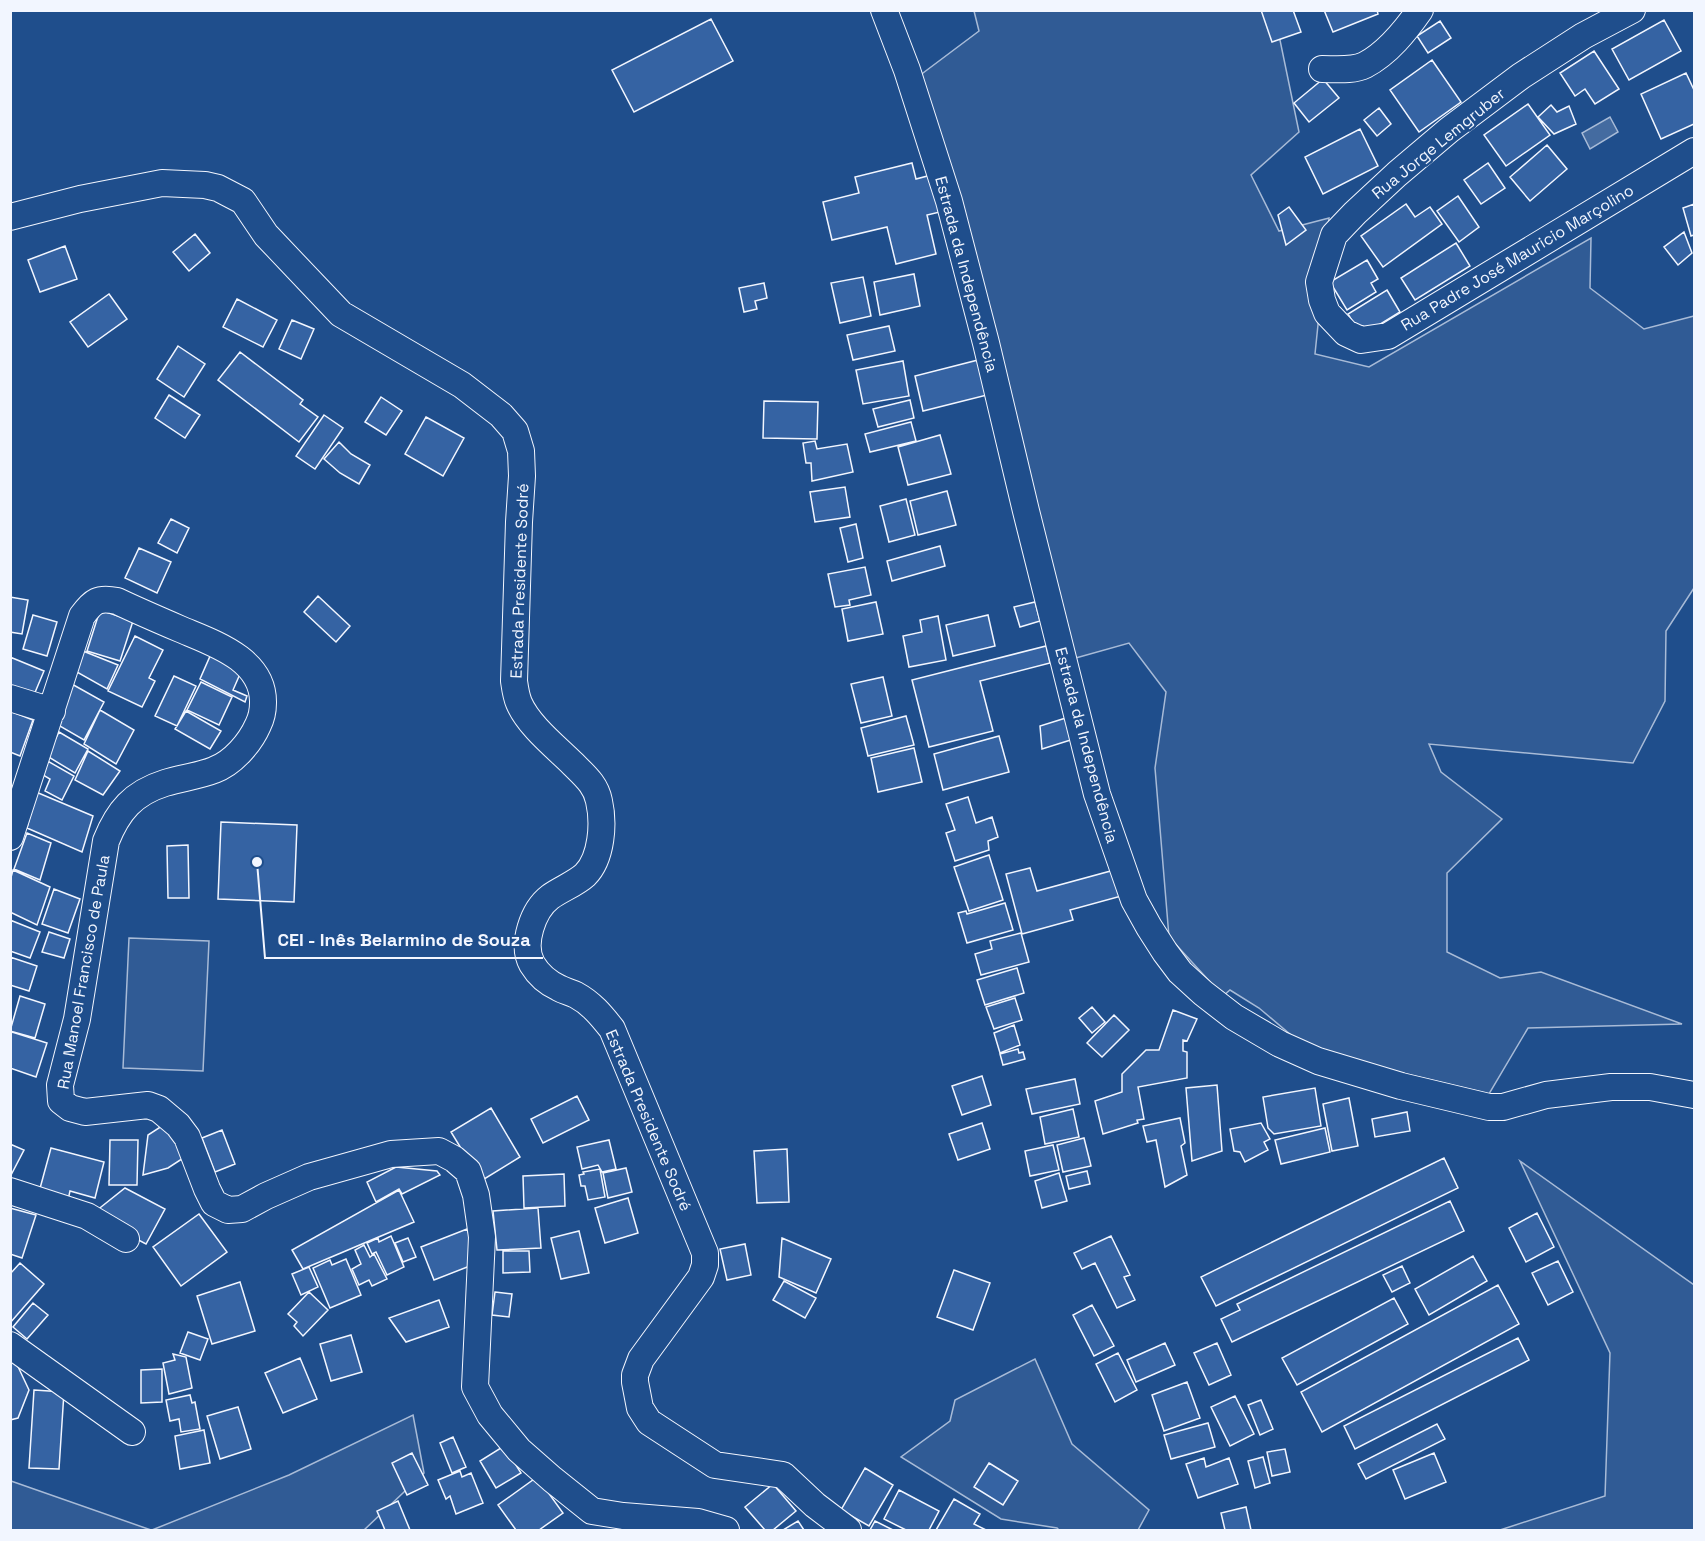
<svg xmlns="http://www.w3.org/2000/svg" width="1705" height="1541" font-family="'Space Grotesk',sans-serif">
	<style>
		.built { fill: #305b95; stroke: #a8bbd7; stroke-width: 1.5 }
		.water { fill: #446ba0; stroke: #a8bbd7; stroke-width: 1.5 }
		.building { fill: #3563a3; stroke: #f2f6ff; stroke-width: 1.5 }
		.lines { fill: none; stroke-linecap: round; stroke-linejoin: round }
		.minor-casing { stroke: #f2f6ff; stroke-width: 28 }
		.minor { stroke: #1f4e8c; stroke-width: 26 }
		.labels { text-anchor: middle; stroke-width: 4.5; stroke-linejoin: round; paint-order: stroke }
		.street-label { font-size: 16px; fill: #f2f6ff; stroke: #1f4e8c }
		.leader { fill: none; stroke: #f2f6ff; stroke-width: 2 }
		.callout-dot { fill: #f2f6ff; stroke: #1f4e8c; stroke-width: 2 }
		.callout-label { font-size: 18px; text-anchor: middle; font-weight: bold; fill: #f2f6ff; stroke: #1f4e8c; stroke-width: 4.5; stroke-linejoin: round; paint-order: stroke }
	</style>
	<rect width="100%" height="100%" fill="#1f4e8c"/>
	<path class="built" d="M 974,11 L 1274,11 L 1299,132 L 1251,175 L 1279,231 L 1329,218 L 1315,354 L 1369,367 L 1591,238 L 1590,288 L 1644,329 L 1694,316 L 1694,588 L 1666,631 L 1665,701 L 1633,763 L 1429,744 L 1441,772 L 1502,819 L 1447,873 L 1447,952 L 1500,978 L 1541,972 L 1682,1024 L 1528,1028 L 1489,1094 L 1310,1051 L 1259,1008 L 1230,990 L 1223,996 L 1169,937 L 1155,768 L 1166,692 L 1129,643 L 1065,661 L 915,79 L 979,31 Z
		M 129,938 L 209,941 L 203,1071 L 123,1068 Z
		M 1520,1161 L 1694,1285 L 1694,1530 L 1500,1530 L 1605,1496 L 1610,1353 Z
		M 1035,1359 L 1072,1444 L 1149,1510 L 1138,1530 L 1059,1530 L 1057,1528 L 1001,1519 L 901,1457 L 950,1421 L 955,1400 Z
		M 413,1415 L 424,1473 L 364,1530 L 152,1530 L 289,1475 Z
		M 11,1481 L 151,1530 L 11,1530 Z"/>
	<path class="water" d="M 1610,117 L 1618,132 L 1590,149 L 1582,133 Z"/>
	<path class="building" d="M 1261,10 L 1293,10 L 1301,32 L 1272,42 Z
		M 1324,10 L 1377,10 L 1378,14 L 1333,32 Z
		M 711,19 L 733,61 L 634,112 L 612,70 Z
		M 1664,20 L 1681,51 L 1629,80 L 1612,49 Z
		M 1440,21 L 1451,38 L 1428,53 L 1417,36 Z
		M 1594,51 L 1619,89 L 1595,104 L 1585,89 L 1575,96 L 1560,73 Z
		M 1432,60 L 1461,102 L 1419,132 L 1390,90 Z
		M 1686,73 L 1694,90 L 1694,124 L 1661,139 L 1641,94 Z
		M 1323,79 L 1339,98 L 1309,122 L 1294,103 Z
		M 1528,104 L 1550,135 L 1506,166 L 1484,135 Z
		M 1551,105 L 1557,112 L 1569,106 L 1576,124 L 1554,134 L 1538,117 Z
		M 1379,108 L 1391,124 L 1377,136 L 1364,120 Z
		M 1360,129 L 1378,166 L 1323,194 L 1305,157 Z
		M 1547,145 L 1567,169 L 1530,201 L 1510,177 Z
		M 912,163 L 916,179 L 935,174 L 944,211 L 927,215 L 936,254 L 896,264 L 887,227 L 832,240 L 823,202 L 859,193 L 855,177 Z
		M 1488,163 L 1505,188 L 1481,204 L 1464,180 Z
		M 1458,196 L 1479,227 L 1459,242 L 1437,211 Z
		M 1406,204 L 1415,217 L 1430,207 L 1442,224 L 1383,267 L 1361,236 Z
		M 1694,204 L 1694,235 L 1691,236 L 1683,208 Z
		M 1289,207 L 1306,230 L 1286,245 L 1278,215 Z
		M 1684,232 L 1692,253 L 1678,265 L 1664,247 Z
		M 195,234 L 210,253 L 189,271 L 173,252 Z
		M 1456,243 L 1470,266 L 1415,300 L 1401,278 Z
		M 65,246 L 77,279 L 40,292 L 28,260 Z
		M 1367,260 L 1378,279 L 1371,283 L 1376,292 L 1347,310 L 1330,282 Z
		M 914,274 L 920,306 L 880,315 L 874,282 Z
		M 863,277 L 871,316 L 840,323 L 831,283 Z
		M 764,283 L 767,298 L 755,301 L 757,309 L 744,312 L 739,288 Z
		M 1387,290 L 1400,312 L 1361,336 L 1348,314 Z
		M 109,294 L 127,319 L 88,347 L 70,322 Z
		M 237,299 L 277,320 L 263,347 L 223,327 Z
		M 292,320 L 314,329 L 301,359 L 279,349 Z
		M 889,326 L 895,351 L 853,360 L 847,335 Z
		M 178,346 L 205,364 L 184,397 L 157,379 Z
		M 240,352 L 303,400 L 300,404 L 318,417 L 299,442 L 218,380 Z
		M 982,359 L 991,394 L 923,411 L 915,376 Z
		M 903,361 L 909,396 L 863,404 L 856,370 Z
		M 169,395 L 200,415 L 185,438 L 155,418 Z
		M 381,397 L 402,411 L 386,435 L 365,422 Z
		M 910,400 L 914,418 L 878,427 L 873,409 Z
		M 764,401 L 818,402 L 817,439 L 763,438 Z
		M 324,415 L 343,428 L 315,469 L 296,456 Z
		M 426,417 L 464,438 L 443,476 L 405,454 Z
		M 911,422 L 916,441 L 870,452 L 865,434 Z
		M 940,435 L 951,474 L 908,485 L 898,447 Z
		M 815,441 L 817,449 L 847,444 L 853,472 L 812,481 L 811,463 L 806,463 L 803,443 Z
		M 339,442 L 351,454 L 370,465 L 359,484 L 340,473 L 324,459 Z
		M 845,487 L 850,517 L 815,522 L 810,492 Z
		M 947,491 L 956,525 L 918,535 L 910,501 Z
		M 906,499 L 915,535 L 889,542 L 880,506 Z
		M 171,519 L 189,528 L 177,553 L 158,543 Z
		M 856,524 L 863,558 L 848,562 L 840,528 Z
		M 940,546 L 945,566 L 892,581 L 887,561 Z
		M 139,548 L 171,562 L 157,593 L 125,578 Z
		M 865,567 L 871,595 L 849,600 L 850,605 L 835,607 L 828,574 Z
		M 318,596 L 350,626 L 336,642 L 304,612 Z
		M 10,597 L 28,600 L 22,634 L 10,632 Z
		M 876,602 L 883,634 L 848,641 L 842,609 Z
		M 1035,602 L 1040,621 L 1020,627 L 1014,607 Z
		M 100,610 L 133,621 L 120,661 L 87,651 Z
		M 33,615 L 57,622 L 47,656 L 23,649 Z
		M 988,615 L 995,646 L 953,656 L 946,625 Z
		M 938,616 L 946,660 L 909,667 L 903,636 L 922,632 L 920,620 Z
		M 135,636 L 163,650 L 149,678 L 155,681 L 142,707 L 108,691 Z
		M 1046,646 L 1050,663 L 980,681 L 993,731 L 929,747 L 912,680 Z
		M 83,651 L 118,665 L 107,689 L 75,671 Z
		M 211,654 L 240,674 L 233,690 L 247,696 L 245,702 L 200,679 Z
		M 10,657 L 44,671 L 31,702 L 10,693 Z
		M 174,676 L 196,686 L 177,726 L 155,716 Z
		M 883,677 L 892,716 L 861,723 L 851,684 Z
		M 201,682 L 232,697 L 219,725 L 187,710 Z
		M 70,683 L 104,702 L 84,740 L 58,725 Z
		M 100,710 L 134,730 L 116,764 L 84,744 Z
		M 10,711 L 33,720 L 20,756 L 10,752 Z
		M 186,711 L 221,731 L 210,749 L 175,729 Z
		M 906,716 L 914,745 L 868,756 L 861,728 Z
		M 1069,717 L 1077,738 L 1042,749 L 1040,726 Z
		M 59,732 L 88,749 L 75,773 L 47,756 Z
		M 999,736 L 1009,772 L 943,790 L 934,754 Z
		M 914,748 L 922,782 L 878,792 L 871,758 Z
		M 88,751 L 120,771 L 103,795 L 75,780 Z
		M 44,759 L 74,776 L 62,800 L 45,791 L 50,779 L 38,772 Z
		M 36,792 L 93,816 L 82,852 L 27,828 Z
		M 968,797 L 976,823 L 992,817 L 998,837 L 988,841 L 989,850 L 955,861 L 946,833 L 955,830 L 946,804 Z
		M 221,822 L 297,825 L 294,902 L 218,899 Z
		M 27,833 L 51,843 L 40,880 L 14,869 Z
		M 188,845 L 189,898 L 168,898 L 167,846 Z
		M 989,855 L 1003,900 L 969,911 L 954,867 Z
		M 1030,868 L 1037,891 L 1118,869 L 1125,895 L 1070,910 L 1073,920 L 1022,934 L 1006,874 Z
		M 13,870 L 50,887 L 37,925 L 10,912 L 10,881 Z
		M 54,889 L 80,899 L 68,933 L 42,924 Z
		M 1005,903 L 1013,930 L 967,943 L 958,913 L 966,911 L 967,914 Z
		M 10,920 L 40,932 L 30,958 L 10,951 Z
		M 49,932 L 70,939 L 64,958 L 42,952 Z
		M 1021,933 L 1029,962 L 981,975 L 975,954 L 992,949 L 990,941 Z
		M 10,957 L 37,966 L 29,991 L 10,985 Z
		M 1017,968 L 1024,993 L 985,1005 L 977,980 Z
		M 20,996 L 45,1004 L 35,1038 L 10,1031 Z
		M 1015,998 L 1022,1020 L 994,1029 L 986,1007 Z
		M 1092,1007 L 1105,1022 L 1092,1033 L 1079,1018 Z
		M 1173,1010 L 1197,1019 L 1187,1041 L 1183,1040 L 1183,1051 L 1187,1052 L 1187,1078 L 1138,1087 L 1144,1119 L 1137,1120 L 1138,1123 L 1103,1134 L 1095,1101 L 1122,1092 L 1122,1074 L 1146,1050 L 1159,1050 Z
		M 1114,1015 L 1129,1030 L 1102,1057 L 1087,1043 Z
		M 1014,1025 L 1020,1045 L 1000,1053 L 994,1033 Z
		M 12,1032 L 47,1043 L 36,1077 L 10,1068 L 10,1036 Z
		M 1018,1049 L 1019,1053 L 1023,1052 L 1025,1059 L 1003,1065 L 1000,1054 Z
		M 982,1076 L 991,1105 L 962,1115 L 952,1086 Z
		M 1075,1079 L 1080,1104 L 1032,1114 L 1026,1089 Z
		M 1217,1085 L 1222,1151 L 1192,1161 L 1186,1088 Z
		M 1315,1088 L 1321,1126 L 1274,1134 L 1268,1128 L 1263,1097 Z
		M 577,1096 L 589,1120 L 543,1143 L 531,1119 Z
		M 1349,1098 L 1358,1146 L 1332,1151 L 1323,1104 Z
		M 491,1108 L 520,1157 L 481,1181 L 451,1132 Z
		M 1073,1109 L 1079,1137 L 1045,1144 L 1040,1117 Z
		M 1407,1112 L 1410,1131 L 1375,1137 L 1372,1119 Z
		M 1180,1118 L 1185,1143 L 1181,1146 L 1187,1175 L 1165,1187 L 1156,1140 L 1147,1142 L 1143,1126 Z
		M 168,1122 L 188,1155 L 168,1168 L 143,1175 L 148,1135 Z
		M 982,1123 L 990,1149 L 958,1160 L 949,1134 Z
		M 1261,1123 L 1270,1139 L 1264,1142 L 1268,1150 L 1245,1162 L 1240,1152 L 1234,1151 L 1230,1129 Z
		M 1325,1128 L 1330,1152 L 1281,1164 L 1275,1140 Z
		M 222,1130 L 235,1164 L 215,1172 L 202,1138 Z
		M 1084,1138 L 1091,1166 L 1063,1172 L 1057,1145 Z
		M 110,1140 L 138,1140 L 137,1185 L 109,1185 Z
		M 609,1140 L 616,1169 L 602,1172 L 598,1165 L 582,1169 L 577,1147 Z
		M 10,1144 L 24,1150 L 10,1177 Z
		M 1053,1145 L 1059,1170 L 1030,1176 L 1025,1151 Z
		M 51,1148 L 104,1162 L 95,1198 L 70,1191 L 68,1200 L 39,1192 Z
		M 787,1149 L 789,1202 L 757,1203 L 754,1151 Z
		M 1444,1158 L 1458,1188 L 1216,1306 L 1201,1277 Z
		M 396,1167 L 437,1171 L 440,1175 L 402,1194 L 399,1189 L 376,1202 L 367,1182 Z
		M 626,1168 L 632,1192 L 608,1198 L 603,1173 Z
		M 600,1169 L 605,1197 L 588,1200 L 585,1186 L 581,1186 L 579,1175 L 584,1174 L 583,1172 Z
		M 1087,1171 L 1090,1184 L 1069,1189 L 1066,1176 Z
		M 1059,1173 L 1067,1201 L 1042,1208 L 1035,1181 Z
		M 564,1174 L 565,1206 L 524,1208 L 523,1176 Z
		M 125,1188 L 165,1209 L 146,1244 L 106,1223 L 96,1211 Z
		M 399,1190 L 414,1222 L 303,1269 L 292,1250 Z
		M 628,1198 L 638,1233 L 605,1243 L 595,1208 Z
		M 1450,1201 L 1464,1231 L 1232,1342 L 1221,1319 L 1240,1310 L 1237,1304 Z
		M 10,1208 L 36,1215 L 22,1258 L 10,1254 Z
		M 538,1208 L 541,1248 L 497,1250 L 493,1211 Z
		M 1537,1213 L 1554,1247 L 1526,1262 L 1509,1228 Z
		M 199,1214 L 227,1252 L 181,1286 L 153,1247 Z
		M 467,1229 L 480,1262 L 434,1280 L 421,1247 Z
		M 579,1231 L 589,1273 L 561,1279 L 551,1238 Z
		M 391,1236 L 404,1267 L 387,1275 L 376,1252 L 372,1254 L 367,1243 L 378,1238 L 379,1242 Z
		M 1111,1236 L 1130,1275 L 1124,1277 L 1135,1300 L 1117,1308 L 1095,1263 L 1082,1269 L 1074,1253 Z
		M 408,1238 L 416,1257 L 403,1262 L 395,1243 Z
		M 782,1238 L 831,1259 L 816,1293 L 779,1277 Z
		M 745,1244 L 751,1275 L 727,1280 L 720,1249 Z
		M 364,1245 L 370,1257 L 374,1254 L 387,1279 L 372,1286 L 369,1280 L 359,1285 L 352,1269 L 361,1264 L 355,1250 Z
		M 503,1251 L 529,1251 L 530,1272 L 503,1273 Z
		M 1473,1256 L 1487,1281 L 1429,1315 L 1415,1289 Z
		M 346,1259 L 361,1295 L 330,1308 L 313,1268 L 330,1260 L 332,1265 Z
		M 1558,1261 L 1573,1292 L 1548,1305 L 1532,1273 Z
		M 20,1263 L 44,1284 L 10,1323 L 10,1274 Z
		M 1402,1266 L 1410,1283 L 1392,1292 L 1383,1275 Z
		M 309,1267 L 318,1287 L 301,1295 L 292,1274 Z
		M 954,1270 L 990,1283 L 973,1330 L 937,1317 Z
		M 784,1281 L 816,1298 L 805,1318 L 773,1300 Z
		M 240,1282 L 255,1331 L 212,1344 L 197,1296 Z
		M 1498,1285 L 1519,1324 L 1322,1432 L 1301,1392 Z
		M 309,1292 L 328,1310 L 303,1336 L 294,1326 L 297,1322 L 288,1314 Z
		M 495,1292 L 512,1294 L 509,1317 L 492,1315 Z
		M 1394,1298 L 1408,1324 L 1297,1385 L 1282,1358 Z
		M 439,1300 L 449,1327 L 406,1342 L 389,1318 Z
		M 33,1303 L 48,1315 L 27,1339 L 13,1327 Z
		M 1092,1305 L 1114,1346 L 1094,1356 L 1073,1315 Z
		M 188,1332 L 208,1339 L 200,1360 L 180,1353 Z
		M 351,1335 L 362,1372 L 331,1381 L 320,1344 Z
		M 1518,1338 L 1529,1360 L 1355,1449 L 1344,1426 Z
		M 1165,1343 L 1175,1365 L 1136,1382 L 1127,1360 Z
		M 1217,1343 L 1231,1375 L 1209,1385 L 1194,1353 Z
		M 1118,1353 L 1137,1390 L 1115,1402 L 1096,1364 Z
		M 173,1354 L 186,1357 L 192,1388 L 169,1394 L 163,1363 L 175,1360 Z
		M 13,1356 L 29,1390 L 18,1418 L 10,1420 L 10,1357 Z
		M 300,1358 L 317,1399 L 283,1413 L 265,1373 Z
		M 162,1369 L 162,1402 L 141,1403 L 141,1370 Z
		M 1187,1382 L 1200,1418 L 1164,1431 L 1152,1395 Z
		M 34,1390 L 64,1392 L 59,1469 L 29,1468 Z
		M 190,1395 L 192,1403 L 195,1402 L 200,1429 L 181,1432 L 179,1419 L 170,1421 L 166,1400 Z
		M 1235,1396 L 1254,1434 L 1230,1446 L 1211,1407 Z
		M 1261,1400 L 1273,1429 L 1260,1435 L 1248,1405 Z
		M 238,1407 L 251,1449 L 220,1459 L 207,1416 Z
		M 1208,1423 L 1215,1447 L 1171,1459 L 1164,1435 Z
		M 1437,1424 L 1445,1439 L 1366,1479 L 1358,1464 Z
		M 204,1430 L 210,1463 L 180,1469 L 175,1436 Z
		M 453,1437 L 466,1467 L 452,1473 L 440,1443 Z
		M 504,1446 L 521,1473 L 496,1488 L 480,1461 Z
		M 1285,1449 L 1290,1472 L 1272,1476 L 1267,1452 Z
		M 412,1453 L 428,1485 L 407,1495 L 392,1463 Z
		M 1434,1453 L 1446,1482 L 1405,1499 L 1393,1470 Z
		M 1263,1457 L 1270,1483 L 1255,1488 L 1248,1461 Z
		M 1204,1458 L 1206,1467 L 1229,1458 L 1238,1484 L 1198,1498 L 1186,1464 Z
		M 989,1463 L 1018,1481 L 1003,1505 L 974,1487 Z
		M 865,1468 L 893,1485 L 869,1526 L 841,1510 Z
		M 460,1471 L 462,1477 L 471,1473 L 483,1503 L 456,1514 L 450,1496 L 446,1499 L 438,1480 Z
		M 537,1477 L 563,1513 L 539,1530 L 516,1530 L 498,1505 Z
		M 773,1484 L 796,1511 L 773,1530 L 765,1530 L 745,1507 Z
		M 899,1490 L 939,1511 L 929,1530 L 906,1530 L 884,1519 Z
		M 954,1499 L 980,1514 L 974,1524 L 986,1530 L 936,1530 Z
		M 398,1501 L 410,1530 L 385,1530 L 377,1511 Z
		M 1246,1507 L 1251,1530 L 1225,1530 L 1221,1513 Z
		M 798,1521 L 804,1530 L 783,1530 Z
		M 875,1521 L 893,1530 L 870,1530 Z"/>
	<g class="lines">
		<g class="minor-casing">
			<path id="minor" d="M 884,10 L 907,70 L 949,201 L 986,343 L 1026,511 L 1097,794 L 1134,900 L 1149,927 L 1165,952 L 1180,972 L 1203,993 L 1234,1017 L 1280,1044 L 1318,1061 L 1401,1086 L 1489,1107 L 1503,1107 L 1546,1095 L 1611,1087 L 1650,1087 L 1694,1095
				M 1632,10 L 1583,36 L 1521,76 L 1449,130 L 1397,174 L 1355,213 L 1334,235 L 1319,282 L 1322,300 L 1327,313 L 1346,333 L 1361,340 L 1388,336 L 1694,151
				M 1322,69 C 1336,69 1353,71 1365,65 C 1388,53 1406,30 1420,10
				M 10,217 L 80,199 L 162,183 L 205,185 L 218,188 L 243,201 L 266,235 L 341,314 L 462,385 L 501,415 L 515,431 L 521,451 L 522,476 L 519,522 L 514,681 C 515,688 516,696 519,703 C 529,726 556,747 573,764 C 585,776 596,785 599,801 C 604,823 602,858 585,875 C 575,884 561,889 550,897 C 533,910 521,944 532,964 C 538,974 548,983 559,988 C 564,991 570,992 576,995 C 591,1003 601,1015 612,1029 L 705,1253 L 705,1265 L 701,1277 L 641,1359 L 635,1375 L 635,1382 L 640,1408 L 649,1422 L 715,1465 L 783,1475 L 815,1505 L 848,1530
				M 10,698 L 52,711
				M 10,837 L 82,616 C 93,601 98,597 117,601 C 138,611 159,620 180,629 C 213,643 264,659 263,703 C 263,712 262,717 258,725 C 250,743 233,763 214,770 C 199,776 181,778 165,783 C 133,793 118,811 106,841 L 77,1019 L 60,1085 L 61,1101 L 70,1108 L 85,1112 L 148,1105 L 159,1109 L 178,1125 L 187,1137 L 207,1189 L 214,1203 L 228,1210 L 242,1209 L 266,1196 L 309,1177 L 391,1154 L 439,1151 L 454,1159 L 468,1171 L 476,1195 L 482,1237 L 475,1387 L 490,1415 L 519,1450 L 552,1479 L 592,1511 L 623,1516 L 698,1522 L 726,1530
				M 10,1191 L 87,1216 L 126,1239
				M 10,1345 L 132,1432"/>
		</g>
		<use href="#minor" class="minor"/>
	</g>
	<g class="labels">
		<g class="street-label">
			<text transform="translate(1438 143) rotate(-39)" y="6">Rua Jorge Lemgruber</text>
			<text transform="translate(1517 257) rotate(-31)" y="6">Rua Padre José Mauricio Marçolino</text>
			<text transform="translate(967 274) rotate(75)" y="6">Estrada da Independência</text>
			<text transform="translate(519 581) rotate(-88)" y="6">Estrada Presidente Sodré</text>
			<text transform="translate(1087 745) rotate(75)" y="6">Estrada da Independência</text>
			<text transform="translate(83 972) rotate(-80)" y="6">Rua Manoel Francisco de Paula</text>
			<text transform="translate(649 1120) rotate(67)" y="6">Estrada Presidente Sodré</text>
		</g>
	</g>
	<path class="leader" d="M257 862L265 958H543"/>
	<circle class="callout-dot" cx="257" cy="862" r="6"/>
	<g class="callout-label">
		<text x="404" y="946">CEI - Inês Belarmino de Souza</text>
	</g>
	<rect width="1705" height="1541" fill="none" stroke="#f2f6ff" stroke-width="24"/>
</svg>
